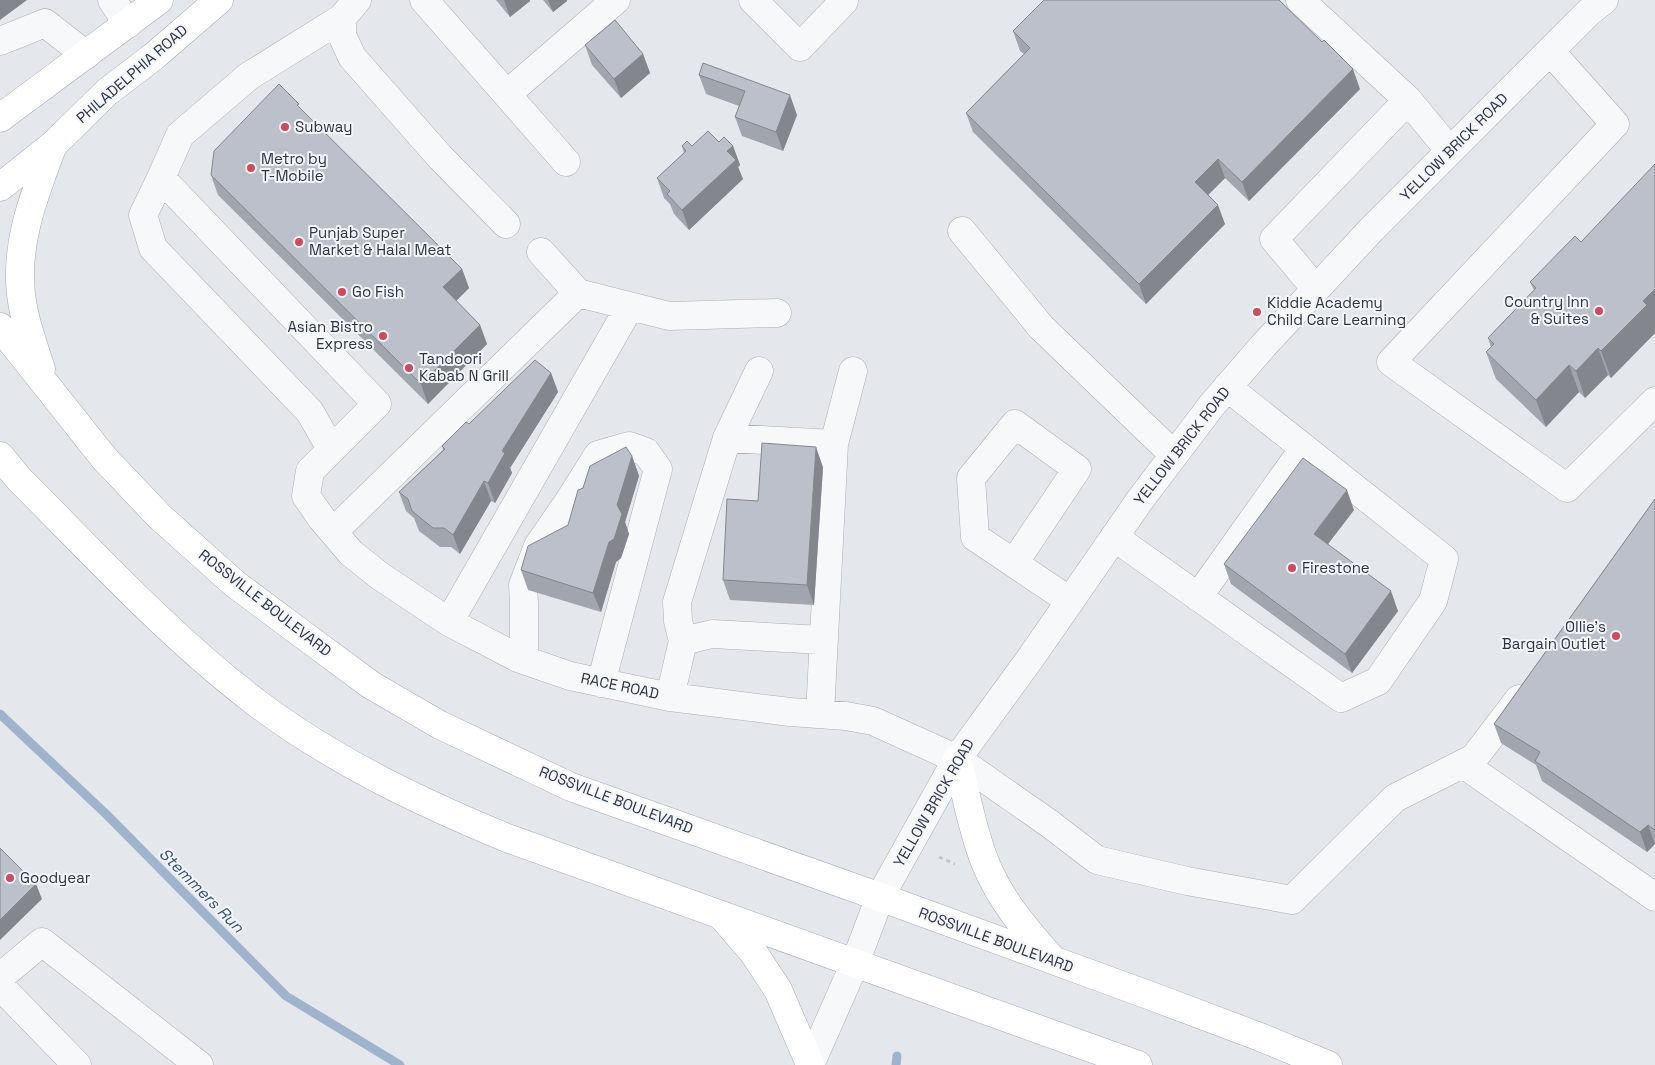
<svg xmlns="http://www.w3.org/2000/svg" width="1655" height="1065" font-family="'Space Grotesk',sans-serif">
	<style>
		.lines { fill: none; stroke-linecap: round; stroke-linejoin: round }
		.stream { stroke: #9fb4cc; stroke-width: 9 }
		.minor-casing { stroke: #a9aeb7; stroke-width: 29 }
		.major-casing { stroke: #a3abb8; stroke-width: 29 }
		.path { stroke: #c2c5cb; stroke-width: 3; stroke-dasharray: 4 4; stroke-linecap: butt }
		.minor { stroke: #f7f8fa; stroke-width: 28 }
		.major { stroke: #fff; stroke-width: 28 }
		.wall { fill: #a1a5ae }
		.shaded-wall { fill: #83868d }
		.building { fill: #bbc0ca; stroke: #83868d }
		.poi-dot { fill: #d1495b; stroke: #f4f6f9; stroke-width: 2 }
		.labels { text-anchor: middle; stroke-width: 4; stroke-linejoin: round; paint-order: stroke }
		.street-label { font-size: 15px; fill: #2b3445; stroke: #f4f6f9 }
		.poi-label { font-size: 15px; fill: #2b3445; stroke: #f4f6f9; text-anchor: start }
		.water-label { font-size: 16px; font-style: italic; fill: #34527a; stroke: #f4f6f9 }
	</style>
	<rect width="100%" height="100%" fill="#e4e7ec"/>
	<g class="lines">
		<path class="stream" d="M 0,714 L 106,814 L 286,996 L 400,1065
			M 896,1065 L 897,1056"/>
		<g class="minor-casing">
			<path id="minor" d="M 112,0 L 128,24
				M 357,0 L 342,18 L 342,35 L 352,57 L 440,157 L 506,224
				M 424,0 L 566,162
				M 753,0 L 800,47 L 844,1 L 842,0
				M 1300,0 L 1408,100
				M 342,18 L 249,76 L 180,135 L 161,178 L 377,404 L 310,471 L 306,496 L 322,519 L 351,553 L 380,576 L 449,622 L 518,658 L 570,676 L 670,697 L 790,712 L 846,716 L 873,721 L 957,759 L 1050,824 L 1097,860 L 1187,881 L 1292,900 L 1395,798 L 1474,758 L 1519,699
				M 0,41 L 45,23 L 86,55
				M 1550,51 L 1615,124 L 1391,362 L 1567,488 L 1655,401
				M 507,94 L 616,0
				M 161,178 L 143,215 L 153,248 L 310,412 L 331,449
				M 962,231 L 1041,327 L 1174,455
				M 541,252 L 578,293 L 669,316 L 777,313
				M 1316,289 L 1274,239 L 1408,100 L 1450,151
				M 727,438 L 834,444
				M 333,532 L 578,293
				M 1114,537 L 1341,698 L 1378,681 L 1433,601 L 1444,559 L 1227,387
				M 1014,563 L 1077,469 L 1015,424 L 971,478 L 975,537 L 1070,601
				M 1198,597 L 1304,448
				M 449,622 L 630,306
				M 683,641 L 678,621 L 677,602 L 727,438 L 759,371
				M 524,660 L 524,604 L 523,585 L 538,546 L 569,501 L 598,455 L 629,446 L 646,452 L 658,469 L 601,683
				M 670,697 L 683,641 L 712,634 L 823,640
				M 820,714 L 834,444 L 853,371
				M 1463,764 L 1655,897
				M 0,977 L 42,942 L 199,1065
				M 0,986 L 77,1065
				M 810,1065 L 855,963 L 880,897 L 957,759 L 1032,656 L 1140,500 L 1212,405 L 1264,345 L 1371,230 L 1589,12 L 1604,0"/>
		</g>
		<g class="major-casing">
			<path id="major" d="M 0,118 L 159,0
				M 0,187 L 53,145 L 107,92 L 153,57 L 219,0
				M 0,327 L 104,458 L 159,516 L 235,584 L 302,634 L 371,685 L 440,725 L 571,787 L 880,897 L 1151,996 L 1260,1037 L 1328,1065
				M 41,369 C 33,344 24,320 21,294 C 15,242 35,193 53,145
				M 0,456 L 19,479 C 96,556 171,638 258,704 C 334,761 420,802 507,838 L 1138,1065
				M 957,759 C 966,793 972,830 985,862 C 1000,900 1026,930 1052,959
				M 722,916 L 753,952 L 778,990 L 810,1064"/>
		</g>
		<path class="path" d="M 939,857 L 955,864"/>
		<use href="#minor" class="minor"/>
		<use href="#major" class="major"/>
	</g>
	<path class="wall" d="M 496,0 L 530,0 L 530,1 L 510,17 Z
		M 543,0 L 567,0 L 567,1 L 553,12 Z
		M 1013,31 L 1360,89 L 1249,201 L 1225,178 L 1208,195 L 1225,224 L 1146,304 L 973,132 L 966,113 L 1024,54 L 1020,51 Z
		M 585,45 L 643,54 L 650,73 L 621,98 L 592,65 Z
		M 703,63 L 797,115 L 783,151 L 742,136 L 735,117 L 739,106 L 706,94 L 699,75 Z
		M 301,109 L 462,269 L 469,288 L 456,301 L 480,325 L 487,344 L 428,404 L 218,195 L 211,175 Z
		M 719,142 L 733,146 L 740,165 L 738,167 L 743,179 L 689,230 L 674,214 L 670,204 L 664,198 L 657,178 L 684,153 L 682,146 L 692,146 Z
		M 1530,282 L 1655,326 L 1655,333 L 1611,378 L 1608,375 L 1585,398 L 1579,392 L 1546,427 L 1496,379 L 1486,352 L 1491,347 L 1488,338 L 1534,290 Z
		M 551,373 L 558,392 L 510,468 L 512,473 L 495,503 L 491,501 L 460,554 L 451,547 L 440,547 L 419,531 L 414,518 L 406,511 L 399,492 L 443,450 L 442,446 L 469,424 Z
		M 632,456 L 639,476 L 625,522 L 629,534 L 621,558 L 616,562 L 601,612 L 528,590 L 521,570 L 568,525 L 583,488 Z
		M 823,467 L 814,605 L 730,600 L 723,580 L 758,501 Z
		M 1655,499 L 1655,844 L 1647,852 L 1542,781 L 1536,765 L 1501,743 L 1494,724 Z
		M 1354,510 L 1328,544 L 1398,611 L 1352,673 L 1231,584 L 1224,564 Z"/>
	<path class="shaded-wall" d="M 0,0 L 27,0 L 0,20 Z
		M 504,0 L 530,0 L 530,1 L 510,17 Z
		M 548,0 L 567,0 L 567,1 L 553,12 Z
		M 643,54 L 650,73 L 621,98 L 614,79 Z
		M 1353,69 L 1360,89 L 1249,201 L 1242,182 Z
		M 790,95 L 797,115 L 783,151 L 776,132 Z
		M 733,146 L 740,165 L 738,167 L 743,179 L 689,230 L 682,210 L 727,151 Z
		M 1218,159 L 1225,178 L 1202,201 L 1195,182 Z
		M 1218,205 L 1225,224 L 1146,304 L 1139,284 Z
		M 462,269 L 469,288 L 450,307 L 443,287 Z
		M 1655,289 L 1655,333 L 1611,378 L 1601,351 L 1643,301 Z
		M 480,325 L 487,344 L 428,404 L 421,384 Z
		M 1598,348 L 1608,375 L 1585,398 L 1576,371 Z
		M 1569,365 L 1579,392 L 1546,427 L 1536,400 Z
		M 551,373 L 558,392 L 510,468 L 512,473 L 495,503 L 488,483 L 502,451 Z
		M 816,447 L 823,467 L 814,605 L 807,585 Z
		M 632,456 L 639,476 L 625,522 L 629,534 L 621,558 L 616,562 L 601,612 L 593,593 L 609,542 L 617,505 Z
		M 484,481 L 491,501 L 460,554 L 453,535 Z
		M 1347,490 L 1354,510 L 1321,553 L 1314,534 Z
		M 1391,591 L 1398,611 L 1352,673 L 1345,654 Z
		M 1648,825 L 1655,844 L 1647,852 L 1640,832 Z
		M 36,884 L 42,899 L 0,940 L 0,920 Z"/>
	<path class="building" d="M 1044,0 L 1279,0 L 1322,42 L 1324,40 L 1353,69 L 1242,182 L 1218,159 L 1195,182 L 1218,205 L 1139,284 L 966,113 L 1030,48 L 1013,31 Z
		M 615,20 L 643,54 L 614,79 L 585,45 Z
		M 703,63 L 790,95 L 776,132 L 735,117 L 745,91 L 699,75 Z
		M 279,84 L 299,104 L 297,105 L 462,269 L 443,287 L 480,325 L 421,384 L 211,175 L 214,151 Z
		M 708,131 L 719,142 L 724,137 L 733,146 L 727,151 L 736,160 L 682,210 L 667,194 L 670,191 L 657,178 L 686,151 L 682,146 L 687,141 L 692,146 Z
		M 1655,164 L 1655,289 L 1643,301 L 1647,305 L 1601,351 L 1598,348 L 1576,371 L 1569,365 L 1536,400 L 1486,352 L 1494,344 L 1488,338 L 1536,288 L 1530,282 L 1575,236 L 1581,242 Z
		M 535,360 L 551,373 L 502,451 L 505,453 L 488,483 L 484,481 L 453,535 L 444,528 L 433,528 L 412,511 L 408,499 L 399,492 L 445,449 L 442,446 L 466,422 L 469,424 Z
		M 762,443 L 816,447 L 807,585 L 723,580 L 727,499 L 758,501 Z
		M 626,447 L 632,456 L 617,505 L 622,514 L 614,539 L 609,542 L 593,593 L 521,570 L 528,546 L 568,525 L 578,490 L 583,488 L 590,466 Z
		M 1303,458 L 1347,490 L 1314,534 L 1391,591 L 1345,654 L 1224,564 Z
		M 1655,499 L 1655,830 L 1648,825 L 1640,832 L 1535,761 L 1540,752 L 1494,724 Z
		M 0,848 L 36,884 L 0,920 Z"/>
	<g class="poi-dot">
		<circle cx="285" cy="127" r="5"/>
		<circle cx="251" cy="168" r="5"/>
		<circle cx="299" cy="242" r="5"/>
		<circle cx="342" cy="292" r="5"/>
		<circle cx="1599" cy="311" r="5"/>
		<circle cx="1257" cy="312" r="5"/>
		<circle cx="383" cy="336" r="5"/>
		<circle cx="409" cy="368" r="5"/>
		<circle cx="1292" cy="568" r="5"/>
		<circle cx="1616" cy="636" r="5"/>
		<circle cx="10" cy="878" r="5"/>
	</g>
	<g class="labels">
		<g class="street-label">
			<text transform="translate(132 74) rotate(-41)" y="5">PHILADELPHIA ROAD</text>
			<text transform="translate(1454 147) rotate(-45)" y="5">YELLOW BRICK ROAD</text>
			<text transform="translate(1182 446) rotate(-52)" y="5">YELLOW BRICK ROAD</text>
			<text transform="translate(265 603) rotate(38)" y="5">ROSSVILLE BOULEVARD</text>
			<text transform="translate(620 686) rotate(12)" y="5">RACE ROAD</text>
			<text transform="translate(616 800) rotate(21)" y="5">ROSSVILLE BOULEVARD</text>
			<text transform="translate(934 803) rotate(-60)" y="5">YELLOW BRICK ROAD</text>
			<text transform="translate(996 940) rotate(20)" y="5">ROSSVILLE BOULEVARD</text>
		</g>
		<g class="poi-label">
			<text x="295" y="132">Subway</text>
			<text x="261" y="164">Metro by<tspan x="261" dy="17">T-Mobile</tspan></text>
			<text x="309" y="238">Punjab Super<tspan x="309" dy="17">Market &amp; Halal Meat</tspan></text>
			<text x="352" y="297">Go Fish</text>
			<text x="1589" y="307" text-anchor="end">Country Inn<tspan x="1589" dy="17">&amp; Suites</tspan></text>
			<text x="1267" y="308">Kiddie Academy<tspan x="1267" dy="17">Child Care Learning</tspan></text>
			<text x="373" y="332" text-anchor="end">Asian Bistro<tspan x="373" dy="17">Express</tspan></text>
			<text x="419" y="364">Tandoori<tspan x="419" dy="17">Kabab N Grill</tspan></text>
			<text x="1302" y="573">Firestone</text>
			<text x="1606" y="632" text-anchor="end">Ollie's<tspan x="1606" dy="17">Bargain Outlet</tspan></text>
			<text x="20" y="883">Goodyear</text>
		</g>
		<g class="water-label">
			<text transform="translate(202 890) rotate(45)" y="6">Stemmers Run</text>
		</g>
	</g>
</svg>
